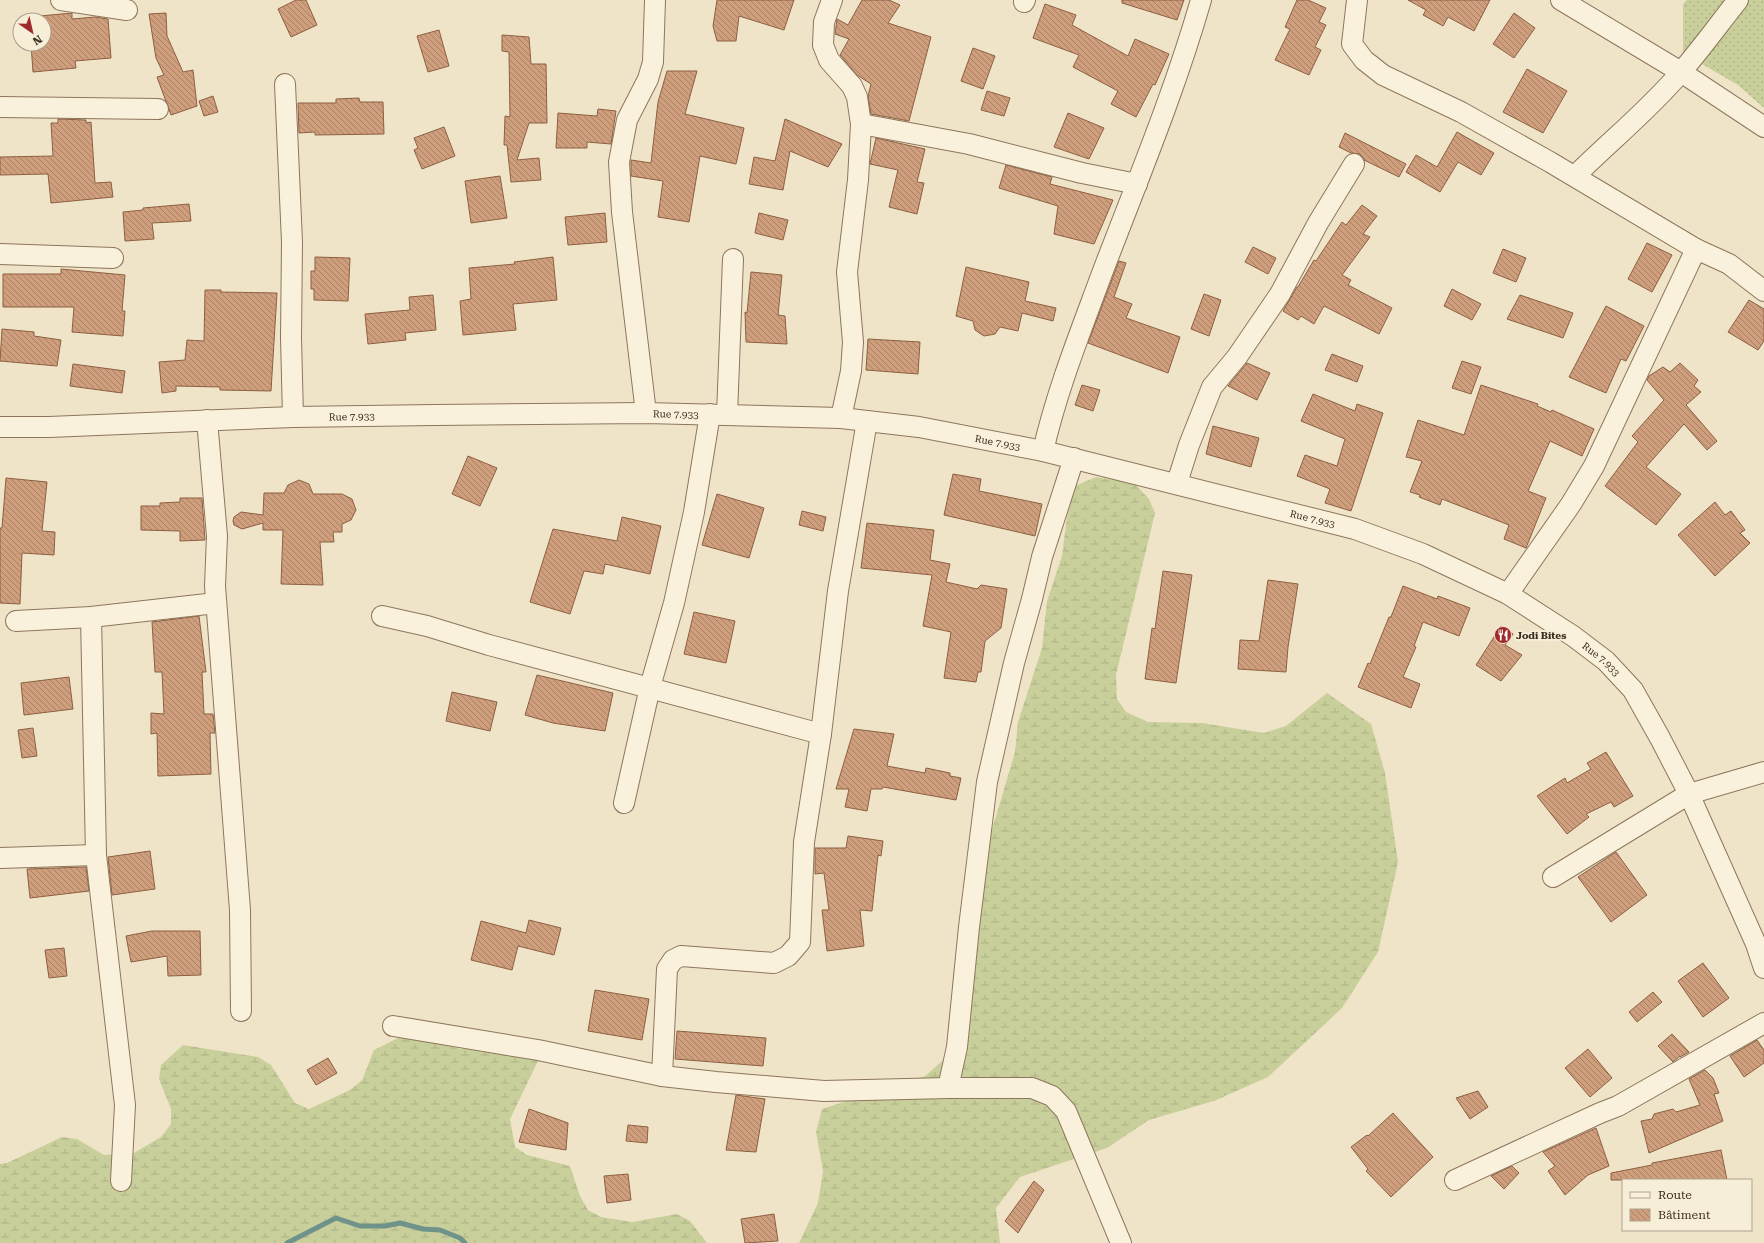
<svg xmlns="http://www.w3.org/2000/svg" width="1764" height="1243" font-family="'Roboto Serif',serif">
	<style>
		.grass { fill: url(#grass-dots) }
		.wetland { fill: url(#wetland-marsh) }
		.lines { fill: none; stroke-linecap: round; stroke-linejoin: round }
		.stream { stroke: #6f938a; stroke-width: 5 }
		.building { fill: url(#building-back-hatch); stroke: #8d5f41 }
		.minor-casing { stroke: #8d765c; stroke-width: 22 }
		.minor { stroke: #faf1dc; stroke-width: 20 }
		.labels { text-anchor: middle; stroke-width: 4; stroke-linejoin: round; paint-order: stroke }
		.street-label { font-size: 10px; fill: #3d2e20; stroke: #f7eed8 }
		.poi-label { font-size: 10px; font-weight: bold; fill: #3d2e20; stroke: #f7eed8; text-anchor: start }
	</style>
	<defs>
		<pattern id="grass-dots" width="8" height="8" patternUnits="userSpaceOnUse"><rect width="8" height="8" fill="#c9cf9b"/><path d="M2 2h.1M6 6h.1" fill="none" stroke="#aeb285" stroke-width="1.8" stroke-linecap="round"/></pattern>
		<pattern id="wetland-marsh" width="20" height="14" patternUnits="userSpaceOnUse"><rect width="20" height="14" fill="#c9cf9b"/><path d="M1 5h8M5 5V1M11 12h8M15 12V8" fill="none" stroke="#aeb285"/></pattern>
		<pattern id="building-back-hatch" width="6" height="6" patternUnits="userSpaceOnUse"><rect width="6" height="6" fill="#cf9f7d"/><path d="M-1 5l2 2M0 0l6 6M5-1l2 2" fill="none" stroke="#a98266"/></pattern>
	</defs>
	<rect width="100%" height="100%" fill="#f0e4c8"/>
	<path class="grass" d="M 1687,0 L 1764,0 L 1764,108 L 1738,85 L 1683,53 L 1683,4 Z"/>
	<path class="wetland" d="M 1096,477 L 1134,483 L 1149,499 L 1155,513 L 1116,675 L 1117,699 L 1126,712 L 1148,722 L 1202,723 L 1264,733 L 1286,726 L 1327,693 L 1371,724 L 1385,773 L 1398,862 L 1378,952 L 1342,1008 L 1268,1077 L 1214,1101 L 1149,1120 L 1107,1148 L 1020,1177 L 996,1208 L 1000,1243 L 799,1243 L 818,1203 L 823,1171 L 816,1132 L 822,1109 L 925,1076 L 948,1056 L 985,854 L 1015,752 L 1018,722 L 1042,648 L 1047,601 L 1062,556 L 1067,517 L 1075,486 Z
		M 400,1037 L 415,1037 L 460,1049 L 491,1048 L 538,1061 L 510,1119 L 515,1147 L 527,1155 L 570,1166 L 580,1196 L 588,1210 L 601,1217 L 632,1222 L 677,1214 L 690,1221 L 707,1243 L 0,1243 L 0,1164 L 7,1163 L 62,1137 L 77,1139 L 104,1155 L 134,1153 L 161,1137 L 171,1124 L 171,1109 L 159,1079 L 161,1065 L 183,1045 L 258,1057 L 271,1065 L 295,1103 L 309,1109 L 350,1090 L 362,1080 L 374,1050 Z"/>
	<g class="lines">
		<path class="stream" d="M 287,1243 L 336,1218 L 360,1226 L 385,1226 L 400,1223 L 423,1229 L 440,1230 L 460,1238 L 465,1243"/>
	</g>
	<path class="building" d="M 296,0 L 306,0 L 317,25 L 291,37 L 278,9 Z
		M 717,0 L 794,0 L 784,30 L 739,16 L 736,41 L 717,41 L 713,26 Z
		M 862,0 L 889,0 L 900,5 L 888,23 L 931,37 L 909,121 L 871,114 L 868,96 L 871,84 L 857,75 L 840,55 L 849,39 L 835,34 L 837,19 L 848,25 Z
		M 1122,0 L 1184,0 L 1177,20 L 1122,3 Z
		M 1297,0 L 1308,0 L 1326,8 L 1319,22 L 1326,25 L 1315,47 L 1321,50 L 1309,75 L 1275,60 L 1290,29 L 1285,27 Z
		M 1408,0 L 1490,0 L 1474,31 L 1448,17 L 1443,26 L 1423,15 L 1426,10 Z
		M 1045,4 L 1076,15 L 1072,25 L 1128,56 L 1135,39 L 1169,54 L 1155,85 L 1153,84 L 1136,117 L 1111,104 L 1118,91 L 1073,67 L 1079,55 L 1033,38 Z
		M 72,13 L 72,19 L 95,17 L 108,19 L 111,58 L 75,61 L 76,68 L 33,72 L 31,44 L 44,44 L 44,20 L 29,20 L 29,17 Z
		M 166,13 L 167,36 L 183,72 L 193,70 L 197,106 L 171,115 L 157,77 L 164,75 L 156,58 L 149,14 Z
		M 1514,13 L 1535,28 L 1514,58 L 1493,44 Z
		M 439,30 L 449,66 L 428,72 L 417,36 Z
		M 502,35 L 529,37 L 531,64 L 546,64 L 547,123 L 529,123 L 517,160 L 539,158 L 541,180 L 511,182 L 507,145 L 504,145 L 505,116 L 510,117 L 509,52 L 502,51 Z
		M 973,48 L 995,56 L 983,89 L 961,81 Z
		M 1527,69 L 1567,91 L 1543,133 L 1503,112 Z
		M 667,71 L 697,71 L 685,114 L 744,128 L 736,164 L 700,156 L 689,222 L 658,217 L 663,181 L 631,176 L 631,160 L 651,163 L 658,102 Z
		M 987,91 L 1010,98 L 1004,116 L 981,110 Z
		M 213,96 L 218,112 L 204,116 L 199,101 Z
		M 359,98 L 360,102 L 383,102 L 384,134 L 315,135 L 315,132 L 299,133 L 298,103 L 336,103 L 336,99 Z
		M 598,109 L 616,111 L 611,144 L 587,142 L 587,148 L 556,148 L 558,113 L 597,116 Z
		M 1068,113 L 1104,128 L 1089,159 L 1054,147 Z
		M 58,119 L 86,120 L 86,123 L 91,122 L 95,183 L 111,182 L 113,197 L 51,203 L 48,174 L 0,175 L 0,157 L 53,156 L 51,123 L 58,123 Z
		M 785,119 L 842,144 L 828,167 L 790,151 L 783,190 L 749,184 L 754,157 L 775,161 Z
		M 444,127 L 455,156 L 422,169 L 414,150 L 418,148 L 414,138 Z
		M 1457,132 L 1494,153 L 1481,175 L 1458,162 L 1440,192 L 1406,172 L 1416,155 L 1437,167 Z
		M 1345,133 L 1406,164 L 1399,177 L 1364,160 L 1360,154 L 1351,153 L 1339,147 Z
		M 876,138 L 925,149 L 917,182 L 924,183 L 917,214 L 889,207 L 898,170 L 870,164 Z
		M 1006,165 L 1052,177 L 1050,184 L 1113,200 L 1094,244 L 1054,234 L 1058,206 L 999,188 Z
		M 500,176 L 507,218 L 471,223 L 465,181 Z
		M 189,204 L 191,221 L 152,223 L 154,239 L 125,241 L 123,212 L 143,210 L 143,208 Z
		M 1362,205 L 1377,216 L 1363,234 L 1370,237 L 1342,275 L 1351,280 L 1348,285 L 1392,308 L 1379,334 L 1324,306 L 1314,324 L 1301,316 L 1298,320 L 1283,311 L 1297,287 L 1298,287 L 1314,260 L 1316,261 L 1342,222 L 1346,225 Z
		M 605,213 L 607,242 L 568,245 L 565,217 Z
		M 759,213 L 788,220 L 783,240 L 755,233 Z
		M 1647,243 L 1672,255 L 1652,292 L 1628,279 Z
		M 1253,247 L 1276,258 L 1268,274 L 1245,262 Z
		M 1503,249 L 1526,258 L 1516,282 L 1493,273 Z
		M 315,257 L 350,258 L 348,301 L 314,300 L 314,289 L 311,289 L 311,271 L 315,271 Z
		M 553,257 L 557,300 L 513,304 L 516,330 L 463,335 L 460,301 L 471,299 L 469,268 L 515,264 L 514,262 Z
		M 1119,261 L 1126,263 L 1114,297 L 1132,304 L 1126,318 L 1180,337 L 1168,373 L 1088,343 Z
		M 966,267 L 1029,282 L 1025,301 L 1056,308 L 1053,321 L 1022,313 L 1018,331 L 1000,327 L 995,334 L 984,336 L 975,330 L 973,321 L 956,316 Z
		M 61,269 L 125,275 L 122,311 L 125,311 L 123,336 L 72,332 L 74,307 L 3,307 L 3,274 L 61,274 Z
		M 751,272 L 782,275 L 778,315 L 785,316 L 787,344 L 746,342 L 745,312 L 747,313 Z
		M 1452,289 L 1481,304 L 1472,320 L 1444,306 Z
		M 205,290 L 221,290 L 221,292 L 277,293 L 271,391 L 220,390 L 220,387 L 176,386 L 176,391 L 162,393 L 159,362 L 185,360 L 187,340 L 204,341 Z
		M 1204,294 L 1221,300 L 1209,336 L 1191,329 Z
		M 433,295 L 436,330 L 405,333 L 406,340 L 368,344 L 365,314 L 410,310 L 409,297 Z
		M 1520,295 L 1573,313 L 1563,338 L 1507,319 Z
		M 1749,300 L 1764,309 L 1764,341 L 1758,350 L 1728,332 Z
		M 1606,306 L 1644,326 L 1626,361 L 1621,359 L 1606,393 L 1569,377 Z
		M 2,329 L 34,332 L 34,336 L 61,340 L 57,366 L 0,361 Z
		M 868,339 L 920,342 L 918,374 L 866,370 Z
		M 1332,354 L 1363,366 L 1357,382 L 1325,370 Z
		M 1462,361 L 1481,367 L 1471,394 L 1452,388 Z
		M 1247,363 L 1270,373 L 1257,400 L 1228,386 Z
		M 1680,363 L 1698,380 L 1694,386 L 1701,392 L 1686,405 L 1717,441 L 1707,450 L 1684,424 L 1646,467 L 1681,494 L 1656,525 L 1605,486 L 1638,442 L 1632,436 L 1664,400 L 1647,380 L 1649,376 L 1663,367 L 1670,372 Z
		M 73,364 L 125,371 L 122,393 L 70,386 Z
		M 1082,385 L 1100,390 L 1093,411 L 1075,405 Z
		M 1481,385 L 1538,404 L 1537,406 L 1551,412 L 1552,410 L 1594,429 L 1582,456 L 1550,441 L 1528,491 L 1546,498 L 1526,548 L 1504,539 L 1509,525 L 1442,499 L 1440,505 L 1419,497 L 1420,495 L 1410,492 L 1422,461 L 1406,457 L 1418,420 L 1464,435 Z
		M 1313,394 L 1355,411 L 1357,404 L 1383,413 L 1351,511 L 1325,503 L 1330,489 L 1297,476 L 1305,455 L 1337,466 L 1345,439 L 1301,421 Z
		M 1213,426 L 1259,438 L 1251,467 L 1206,454 Z
		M 468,456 L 497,468 L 480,506 L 452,494 Z
		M 953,474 L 981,479 L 979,491 L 1042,504 L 1035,536 L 944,515 Z
		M 6,478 L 47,482 L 42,531 L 55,532 L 54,555 L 22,553 L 20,604 L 0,603 L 0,528 L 2,528 Z
		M 299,480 L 309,484 L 313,494 L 342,494 L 352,499 L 356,510 L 351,520 L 342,524 L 342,532 L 333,532 L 334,542 L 320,542 L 323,585 L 281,584 L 283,530 L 263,530 L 263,523 L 242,529 L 234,525 L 233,521 L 234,517 L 241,512 L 263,515 L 264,493 L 284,493 L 288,485 Z
		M 717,494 L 764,508 L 749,558 L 702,545 Z
		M 180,498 L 202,498 L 205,540 L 180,541 L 180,531 L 141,530 L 141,506 L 160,506 L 160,503 L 180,502 Z
		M 1715,502 L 1725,515 L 1731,511 L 1745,530 L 1740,533 L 1750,543 L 1715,576 L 1678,535 Z
		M 802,511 L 826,517 L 823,531 L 799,525 Z
		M 622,517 L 661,526 L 650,574 L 605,564 L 603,574 L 584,571 L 570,614 L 530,602 L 553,529 L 617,541 Z
		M 867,523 L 934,530 L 930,560 L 950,564 L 946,582 L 977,589 L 981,585 L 1007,589 L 1001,628 L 985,641 L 981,672 L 978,672 L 976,682 L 944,678 L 951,632 L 923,626 L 932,575 L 861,568 Z
		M 1163,571 L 1192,575 L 1176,683 L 1145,679 L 1152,628 L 1155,629 Z
		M 1268,580 L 1298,584 L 1288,647 L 1286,672 L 1238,669 L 1240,640 L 1259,641 Z
		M 1403,586 L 1437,599 L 1438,596 L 1470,608 L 1459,636 L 1423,622 L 1414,646 L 1416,647 L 1403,677 L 1420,684 L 1411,708 L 1358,687 L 1368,663 L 1370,664 L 1389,617 L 1391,617 Z
		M 694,612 L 735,621 L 726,663 L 684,654 Z
		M 199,616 L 206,672 L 202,672 L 204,714 L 213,714 L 215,733 L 210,733 L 211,774 L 158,776 L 157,733 L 151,734 L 151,713 L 164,714 L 162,672 L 155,672 L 152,622 Z
		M 1501,626 L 1513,634 L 1505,645 L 1522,655 L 1501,681 L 1476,665 Z
		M 537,675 L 613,693 L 605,731 L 553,723 L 525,715 Z
		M 69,677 L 73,709 L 24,715 L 21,683 Z
		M 452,692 L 497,702 L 490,731 L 446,721 Z
		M 33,728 L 37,756 L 22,758 L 18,730 Z
		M 854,729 L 894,734 L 887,766 L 925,773 L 926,768 L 950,773 L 950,776 L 961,778 L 956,800 L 883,787 L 882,789 L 871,789 L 867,811 L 845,807 L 849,789 L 836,789 Z
		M 1606,752 L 1633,796 L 1614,807 L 1611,802 L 1586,814 L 1589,817 L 1567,834 L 1537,796 L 1565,778 L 1567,783 L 1591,769 L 1587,763 Z
		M 848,836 L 883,841 L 881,856 L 878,855 L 872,911 L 860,910 L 864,946 L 827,951 L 822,910 L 829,910 L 824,873 L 815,874 L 815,848 L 846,848 Z
		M 150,851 L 155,889 L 112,895 L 108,857 Z
		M 1616,852 L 1647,895 L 1611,922 L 1578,877 Z
		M 86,867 L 89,891 L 30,898 L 27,869 Z
		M 529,920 L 561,928 L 554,955 L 518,946 L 512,970 L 471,960 L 481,921 L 526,933 Z
		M 152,931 L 200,931 L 201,975 L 168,976 L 167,956 L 131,962 L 126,936 Z
		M 64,948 L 67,976 L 49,978 L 45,950 Z
		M 1703,963 L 1729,998 L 1703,1017 L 1678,981 Z
		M 595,990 L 649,999 L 642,1040 L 588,1031 Z
		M 1653,992 L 1662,1002 L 1637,1022 L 1629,1012 Z
		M 677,1031 L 766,1038 L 763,1066 L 675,1059 Z
		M 1672,1034 L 1689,1052 L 1680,1057 L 1680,1056 L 1673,1062 L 1658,1046 Z
		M 1757,1040 L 1764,1050 L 1764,1063 L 1744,1077 L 1730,1056 Z
		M 1588,1049 L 1612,1078 L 1590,1097 L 1565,1068 Z
		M 328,1058 L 337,1073 L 316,1085 L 307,1070 Z
		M 1705,1070 L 1713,1078 L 1719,1093 L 1714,1094 L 1723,1121 L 1649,1153 L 1641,1121 L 1652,1119 L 1654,1114 L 1673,1109 L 1676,1112 L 1700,1105 L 1689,1079 Z
		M 1478,1091 L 1488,1107 L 1470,1119 L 1456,1098 Z
		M 736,1095 L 765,1099 L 756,1152 L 726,1150 Z
		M 529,1109 L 568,1123 L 566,1150 L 519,1142 Z
		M 1393,1113 L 1433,1157 L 1391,1197 L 1366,1171 L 1368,1169 L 1351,1147 L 1367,1135 L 1368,1136 Z
		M 628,1125 L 648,1127 L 647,1143 L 626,1141 Z
		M 1596,1128 L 1609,1166 L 1588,1175 L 1565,1195 L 1548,1171 L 1555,1166 L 1543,1152 Z
		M 1721,1150 L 1727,1180 L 1611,1180 L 1611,1173 L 1652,1165 L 1652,1163 Z
		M 1512,1166 L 1519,1173 L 1504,1189 L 1491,1176 Z
		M 628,1174 L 631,1200 L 607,1203 L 604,1176 Z
		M 1034,1181 L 1044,1190 L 1018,1233 L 1005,1221 Z
		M 774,1214 L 778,1241 L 745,1243 L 741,1219 Z"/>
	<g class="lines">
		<g class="minor-casing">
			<g id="minor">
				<path d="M 61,0 L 127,10"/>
				<path d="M 832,0 L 824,22 L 823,45 L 829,60 L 852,86 L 857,97 L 861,124 L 858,180 L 847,272 L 853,342 L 851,371 L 841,418"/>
				<path d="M 1357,0 L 1352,44 L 1364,60 L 1383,75 L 1461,112 L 1550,162 L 1696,249 L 1594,466 L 1571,504 L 1508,594"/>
				<path d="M 1561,0 L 1681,72 L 1764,127"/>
				<path d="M 1024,2 L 1025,0"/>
				<path d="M 285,84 L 292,242 L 291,338 L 293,417"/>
				<path d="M 0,107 L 158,109"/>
				<path d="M 861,124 L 969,144 L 1082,173 L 1137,184"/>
				<path d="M 1575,176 C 1610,141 1649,110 1681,72 C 1701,49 1719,24 1738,0"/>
				<path d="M 1696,249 L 1729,264 L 1764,291"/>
				<path d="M 0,254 L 113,258"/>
				<path d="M 646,413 L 622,212 L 619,162 L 627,120 L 648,79 L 653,62 L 655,0"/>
				<path d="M 727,415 L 733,259"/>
				<path d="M 207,420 L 217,536 L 215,586 L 240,910 L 241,1011"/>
				<path id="s1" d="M 0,427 L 49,427 L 293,417 L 435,415 L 646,413 L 841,418 L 919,427 L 1043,451 L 1355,529 L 1423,554 L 1508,594 L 1573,636 L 1606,661 L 1633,690 L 1660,738 L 1689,794 L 1756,944 L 1764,968"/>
				<path d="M 1043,451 C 1057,390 1080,333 1101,276 C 1136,184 1174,94 1201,0"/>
				<path d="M 1074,458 L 1042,557 L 1032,599 L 1014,663 L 987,782 L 969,927 L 957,1047 L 948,1088 L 1032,1088 L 1052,1096 L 1066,1111 L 1121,1243"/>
				<path d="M 1177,483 L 1189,445 L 1212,387 L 1237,357 L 1280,294 L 1318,223 L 1354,164"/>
				<path d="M 382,616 L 427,626 L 489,645 L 821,734"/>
				<path d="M 91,617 L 96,855 L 125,1105 L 121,1181"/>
				<path d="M 16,621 L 91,617 L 216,603"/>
				<path d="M 624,803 L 650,687 L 674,603 L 694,512 L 710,414"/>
				<path d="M 0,858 L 96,855"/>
				<path d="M 1553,877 L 1689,794 L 1764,772"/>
				<path d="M 393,1026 L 538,1050 L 662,1076 L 716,1082 L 824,1091 L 948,1088"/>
				<path d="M 662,1076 L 667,969 L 673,960 L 681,956 L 774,963 L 788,956 L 800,942 L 804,842 L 821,734 L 838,591 L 867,421"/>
				<path d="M 1455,1180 L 1600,1113 L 1618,1106 L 1764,1023"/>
			</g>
		</g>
		<use href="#minor" class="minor"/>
	</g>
	<defs>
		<g id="restaurant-disc" transform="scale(0.9)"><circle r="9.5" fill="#9e2a2b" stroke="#f7eed8"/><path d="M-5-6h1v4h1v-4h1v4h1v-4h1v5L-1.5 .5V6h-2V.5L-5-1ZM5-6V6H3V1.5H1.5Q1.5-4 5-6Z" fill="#fff"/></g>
	</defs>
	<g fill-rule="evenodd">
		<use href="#restaurant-disc" x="1503" y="635"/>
	</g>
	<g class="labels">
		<g class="street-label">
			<text dy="4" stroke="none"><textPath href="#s1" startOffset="676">Rue 7.933</textPath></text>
			<text dy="4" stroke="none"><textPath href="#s1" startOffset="352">Rue 7.933</textPath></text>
			<text dy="4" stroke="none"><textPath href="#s1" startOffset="1000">Rue 7.933</textPath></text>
			<text dy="4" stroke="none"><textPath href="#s1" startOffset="1324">Rue 7.933</textPath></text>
			<text dy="4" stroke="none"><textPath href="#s1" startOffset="1648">Rue 7.933</textPath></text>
		</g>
		<g class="poi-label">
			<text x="1516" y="639">Jodi Bites</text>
		</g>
	</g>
	<rect x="1622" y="1179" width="130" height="52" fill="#f7eed8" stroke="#ada18e"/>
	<rect x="1630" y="1192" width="20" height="6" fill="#faf1dc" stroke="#ada18e"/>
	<text x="1658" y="1199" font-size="12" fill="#3d2e20">Route</text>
	<rect x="1630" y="1209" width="20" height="12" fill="url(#building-back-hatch)" stroke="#ada18e"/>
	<text x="1658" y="1219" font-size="12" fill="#3d2e20">Bâtiment</text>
	<g transform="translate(32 32) rotate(146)"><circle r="19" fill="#f7eed8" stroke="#ada18e"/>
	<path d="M0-3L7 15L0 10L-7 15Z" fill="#9e2a2b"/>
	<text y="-6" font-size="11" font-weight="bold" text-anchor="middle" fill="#3d2e20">N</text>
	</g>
</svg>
